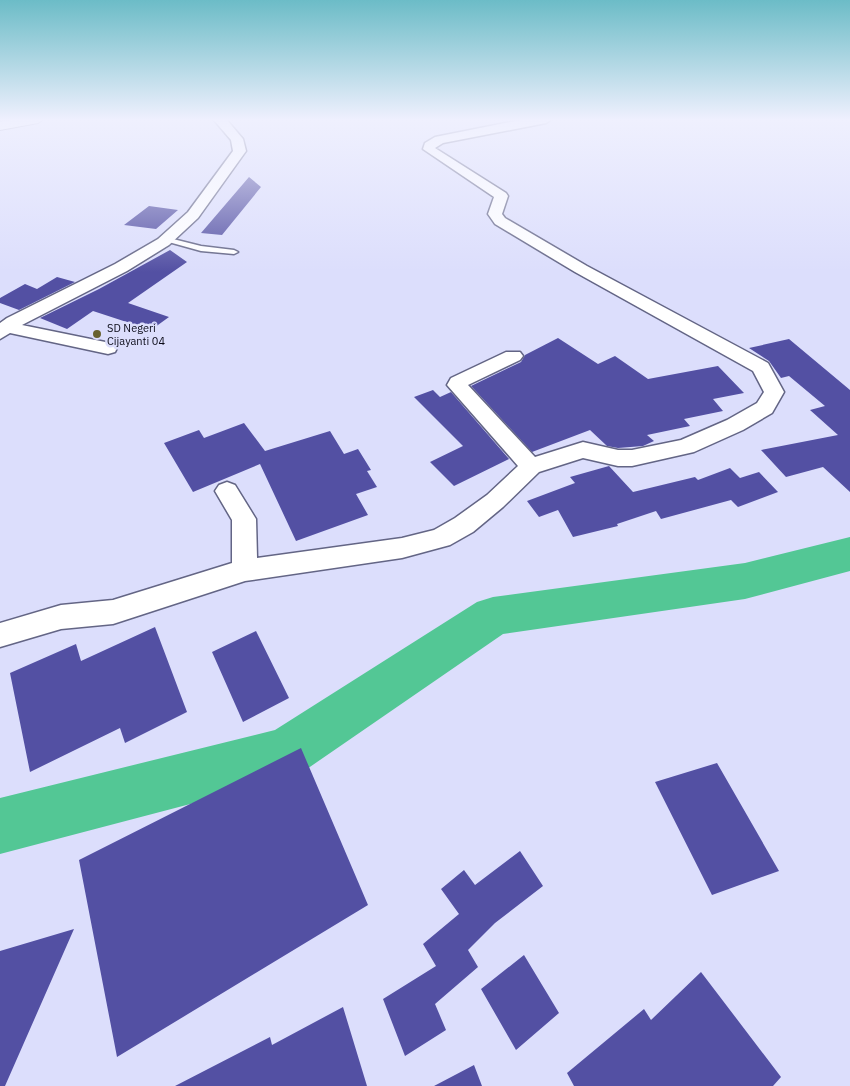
<svg xmlns="http://www.w3.org/2000/svg" width="850" height="1086" font-family="'IBM Plex Sans',sans-serif">
	<style>
		.lines { fill: none; stroke-linecap: round; stroke-linejoin: round }
		.river { fill: #53c795; fill-rule: evenodd }
		.building { fill: #5350a3 }
		.lane-casing { stroke: #636585; stroke-width: 3 }
		.street-casing { stroke: #636585; stroke-width: 3 }
		.secondary-casing { stroke: #636585; stroke-width: 2 }
		.lane { fill: #fff; fill-rule: evenodd }
		.street { fill: #fff; fill-rule: evenodd }
		.secondary { fill: #fff; fill-rule: evenodd }
		.poi-dot { fill: #68612e; stroke: #dcdefc; stroke-width: 2 }
		.labels { text-anchor: middle; stroke-width: 5; stroke-linejoin: round; paint-order: stroke }
		.far-poi-label { font-size: 11px; fill: #0a0a17; stroke: #dcdefc; text-anchor: start }
	</style>
	<rect width="100%" height="100%" fill="#dcdefc"/>
	<g class="lines">
		<path class="river" d="M 850,537 L 850,571 L 745,599 L 503,634 L 304,771 L 286,779 L 0,854 L 0,798 L 275,730 L 477,602 L 493,597 L 745,563 Z"/>
	</g>
	<path class="building" d="M 249,177 L 261,187 L 222,235 L 201,233 Z
		M 149,206 L 178,210 L 156,229 L 124,225 Z
		M 170,250 L 187,262 L 128,303 L 169,317 L 151,330 L 93,311 L 67,329 L 40,318 L 99,289 Z
		M 57,277 L 75,282 L 19,310 L 0,303 L 0,298 L 25,284 L 37,289 Z
		M 558,338 L 598,364 L 615,356 L 648,379 L 718,366 L 744,393 L 713,399 L 723,411 L 684,419 L 690,426 L 647,435 L 654,441 L 643,446 L 618,448 L 607,446 L 590,430 L 532,452 L 471,386 L 521,362 L 525,355 Z
		M 789,339 L 850,390 L 850,492 L 823,467 L 786,477 L 761,450 L 838,435 L 810,410 L 825,406 L 789,376 L 781,378 L 769,361 L 749,348 Z
		M 433,390 L 440,397 L 451,392 L 509,459 L 454,486 L 430,462 L 463,446 L 414,397 Z
		M 244,423 L 265,451 L 330,431 L 344,454 L 358,449 L 371,470 L 367,471 L 377,487 L 356,494 L 368,515 L 296,541 L 260,464 L 193,492 L 164,443 L 199,430 L 204,438 Z
		M 609,466 L 633,492 L 695,477 L 698,480 L 730,468 L 740,478 L 759,472 L 778,492 L 738,507 L 731,500 L 661,519 L 656,511 L 617,524 L 618,526 L 573,537 L 558,510 L 539,517 L 527,501 L 575,483 L 570,477 Z
		M 155,627 L 187,712 L 125,743 L 120,728 L 30,772 L 10,673 L 76,644 L 81,661 Z
		M 256,631 L 289,698 L 243,722 L 212,652 Z
		M 301,748 L 368,905 L 117,1057 L 79,860 Z
		M 717,763 L 779,871 L 712,895 L 655,782 Z
		M 520,851 L 543,886 L 495,923 L 468,950 L 478,967 L 435,1004 L 446,1030 L 405,1056 L 383,999 L 436,966 L 423,944 L 459,914 L 441,889 L 464,870 L 475,885 Z
		M 74,929 L 5,1086 L 0,1086 L 0,951 Z
		M 524,955 L 559,1013 L 516,1050 L 481,989 Z
		M 701,972 L 781,1077 L 773,1086 L 574,1086 L 567,1073 L 644,1009 L 651,1020 Z
		M 343,1007 L 367,1086 L 175,1086 L 270,1037 L 272,1045 Z
		M 474,1065 L 482,1086 L 434,1086 Z"/>
	<g class="lines">
		<g class="lane-casing">
			<path id="lane" d="M 165,237 L 201,246 L 234,250 L 238,252 L 234,254 L 201,251 L 165,241 Z"/>
		</g>
		<g class="street-casing">
			<path id="street" d="M 213,119 L 226,119 L 243,139 L 246,151 L 198,218 L 169,245 L 127,271 L 22,325 L 115,344 L 117,348 L 115,352 L 108,354 L 10,333 L 0,339 L 0,323 L 7,318 L 115,264 L 158,239 L 188,212 L 233,151 L 231,140 Z
				M 525,119 L 552,119 L 546,123 L 443,143 L 435,148 L 506,193 L 508,196 L 502,214 L 505,218 L 587,266 L 768,363 L 784,392 L 772,413 L 743,430 L 694,452 L 632,466 L 618,466 L 583,458 L 539,472 L 503,507 L 473,532 L 450,545 L 402,558 L 245,581 L 113,624 L 61,629 L 0,647 L 0,623 L 61,605 L 113,600 L 232,563 L 232,520 L 215,491 L 219,485 L 227,482 L 235,485 L 256,519 L 257,558 L 402,538 L 434,530 L 455,518 L 487,495 L 518,466 L 447,385 L 451,378 L 506,352 L 520,352 L 523,356 L 520,360 L 468,385 L 535,457 L 583,442 L 618,450 L 632,450 L 681,440 L 727,420 L 757,403 L 764,392 L 753,371 L 575,272 L 495,224 L 488,214 L 494,197 L 423,149 L 425,143 L 435,137 Z"/>
		</g>
		<g class="secondary-casing">
			<path id="secondary" d="M 14,119 L 44,119 L 38,123 L 0,130 L 0,122 Z"/>
		</g>
		<use href="#lane" class="lane"/>
		<use href="#street" class="street"/>
		<use href="#secondary" class="secondary"/>
	</g>
	<linearGradient id="sky" x2="0" y2="1"><stop stop-color="#6cbcc7"/><stop offset="0.44" stop-color="#eff0fe"/><stop offset="1" stop-color="#eff0fe" stop-opacity="0"/></linearGradient>
	<rect width="850" height="272" fill="url(#sky)"/>
	<circle class="poi-dot" cx="97" cy="334" r="5"/>
	<g class="labels">
		<g class="far-poi-label">
			<text x="107" y="332">SD Negeri<tspan x="107" dy="13">Cijayanti 04</tspan></text>
		</g>
	</g>
</svg>
